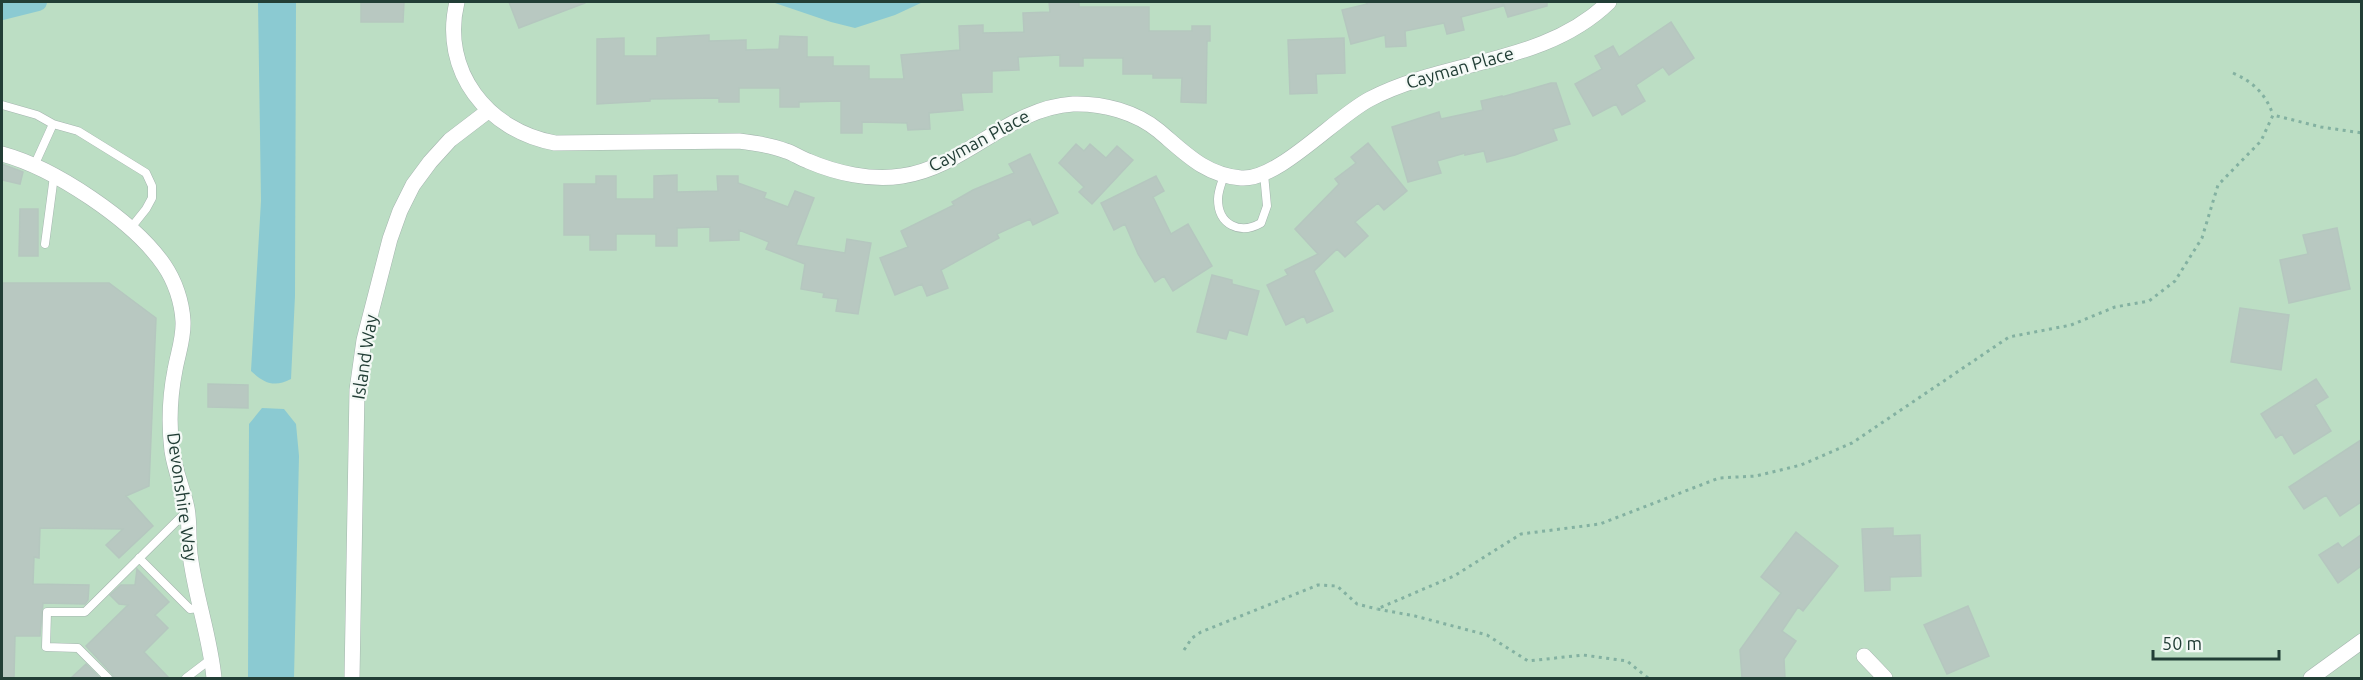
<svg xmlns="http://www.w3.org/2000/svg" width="2363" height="680" font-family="Ubuntu,sans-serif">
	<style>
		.green { fill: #bcdec4 }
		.water { fill: #8bcad2 }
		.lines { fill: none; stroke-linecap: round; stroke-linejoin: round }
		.canal { stroke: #8bcad2; stroke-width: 18 }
		.building { fill: #b8c8c1; stroke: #b5c7bf; stroke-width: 1.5 }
		.service-casing { stroke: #a5b5af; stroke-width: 9 }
		.minor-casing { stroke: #a5b5af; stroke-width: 16 }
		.path { stroke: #83b1a1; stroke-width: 3; stroke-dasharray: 3 4.5; stroke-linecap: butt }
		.service { stroke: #fff; stroke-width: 8 }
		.minor { stroke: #fff; stroke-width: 15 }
		.labels { text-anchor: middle; stroke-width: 4.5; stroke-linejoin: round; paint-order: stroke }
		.street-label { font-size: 18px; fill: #223e36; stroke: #f4f9f6 }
	</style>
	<rect width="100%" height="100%" fill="#e3ede8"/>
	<path class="green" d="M 2,2 L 2361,2 L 2361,678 L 2,678 Z"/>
	<path class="water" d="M 258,2 L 296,2 L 295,296 L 291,379 C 274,388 264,383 251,371 L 261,201 Z
		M 772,2 L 923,2 L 895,15 L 855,28 L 831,22 Z
		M 262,408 L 284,409 L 296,424 L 299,456 L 294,678 L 248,678 L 249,424 Z"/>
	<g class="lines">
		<path class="canal" d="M 2,11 L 38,2"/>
	</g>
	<path class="building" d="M 361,2 L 404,2 L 403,22 L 361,22 Z
		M 509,2 L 585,2 L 585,3 L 519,28 Z
		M 1049,2 L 1079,2 L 1079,7 L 1149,7 L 1149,31 L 1192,31 L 1192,26 L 1210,26 L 1210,41 L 1207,41 L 1206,103 L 1181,102 L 1182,78 L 1153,78 L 1153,74 L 1123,74 L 1123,58 L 1083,58 L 1083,66 L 1060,66 L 1060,55 L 1018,57 L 1019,70 L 992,71 L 992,92 L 961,93 L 963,110 L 929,113 L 930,129 L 908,130 L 907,123 L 862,122 L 862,133 L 841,133 L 841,101 L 799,102 L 799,107 L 780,107 L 780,88 L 739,88 L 739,102 L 719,102 L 719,98 L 650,99 L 650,101 L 597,104 L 597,39 L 624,38 L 624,56 L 657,56 L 657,38 L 709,35 L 709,41 L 746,40 L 746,50 L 779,49 L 780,36 L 807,37 L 807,57 L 833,57 L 833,66 L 869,66 L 869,79 L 904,79 L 901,55 L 960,50 L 959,26 L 983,25 L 983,33 L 1024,32 L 1023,13 L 1050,12 Z
		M 1366,2 L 1502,2 L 1503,6 L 1461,17 L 1464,30 L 1447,34 L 1444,23 L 1405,31 L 1406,46 L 1386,47 L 1385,35 L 1351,44 L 1342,10 L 1367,4 Z
		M 1503,2 L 1547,2 L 1547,6 L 1508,17 Z
		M 1671,22 L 1694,58 L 1669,75 L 1663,67 L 1636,85 L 1645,101 L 1622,115 L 1616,104 L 1593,116 L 1575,84 L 1602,69 L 1595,56 L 1613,46 L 1619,57 Z
		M 1344,38 L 1345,73 L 1316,74 L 1317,93 L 1290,94 L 1288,40 Z
		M 1551,83 L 1556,83 L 1570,124 L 1553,129 L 1557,140 L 1515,155 L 1487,162 L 1484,151 L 1465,155 L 1465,153 L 1437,161 L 1441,173 L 1408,182 L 1392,127 L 1439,112 L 1441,119 L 1483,110 L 1481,101 L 1502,96 L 1502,97 Z
		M 1368,143 L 1407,191 L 1384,210 L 1378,203 L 1355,222 L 1368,236 L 1345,257 L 1337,249 L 1314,271 L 1333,311 L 1307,323 L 1304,316 L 1286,325 L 1267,285 L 1288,275 L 1285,270 L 1318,254 L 1295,229 L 1339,184 L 1335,179 L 1356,163 L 1351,157 Z
		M 1076,144 L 1084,151 L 1090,144 L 1106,158 L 1117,146 L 1133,160 L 1092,204 L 1079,192 L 1084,187 L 1059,163 Z
		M 1030,154 L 1058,213 L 1033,225 L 1030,219 L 997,234 L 999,238 L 941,270 L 948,288 L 927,296 L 922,284 L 895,295 L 880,258 L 908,247 L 901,231 L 954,205 L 952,202 L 973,190 L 1014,173 L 1009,164 Z
		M 2,164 L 23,172 L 20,184 L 2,180 Z
		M 677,175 L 677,192 L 718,191 L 717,176 L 738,176 L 738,183 L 766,193 L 764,198 L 788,207 L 795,191 L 814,198 L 796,245 L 845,253 L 847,239 L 871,243 L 858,314 L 836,311 L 838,299 L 823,297 L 824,293 L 801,289 L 805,264 L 766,249 L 769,242 L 739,230 L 739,240 L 710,241 L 710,227 L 677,228 L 677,246 L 656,246 L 656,234 L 616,234 L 616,250 L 590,250 L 590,235 L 564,235 L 564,184 L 596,184 L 596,176 L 616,176 L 616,199 L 654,199 L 654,176 Z
		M 1156,176 L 1164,191 L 1153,197 L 1171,234 L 1188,224 L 1212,266 L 1173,291 L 1164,276 L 1155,282 L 1138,254 L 1125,224 L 1114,230 L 1101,203 Z
		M 20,209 L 38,209 L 38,256 L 19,256 Z
		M 2337,228 L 2350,289 L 2289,303 L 2280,260 L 2308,254 L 2303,235 Z
		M 1212,275 L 1232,280 L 1232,284 L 1259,291 L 1247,335 L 1229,330 L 1226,339 L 1197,332 Z
		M 2,283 L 109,283 L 156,318 L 149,486 L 126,496 L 153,526 L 119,558 L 106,545 L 123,529 L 40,528 L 39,558 L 34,557 L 33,584 L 89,585 L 88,600 L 85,604 L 43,603 L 40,636 L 15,636 L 14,678 L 2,678 Z
		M 2240,308 L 2289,315 L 2281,370 L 2231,362 Z
		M 2316,379 L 2328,397 L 2315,405 L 2331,431 L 2294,454 L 2282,434 L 2276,438 L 2261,414 Z
		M 208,384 L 248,385 L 248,408 L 208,407 Z
		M 2361,440 L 2361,502 L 2340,516 L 2326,495 L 2304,509 L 2289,487 Z
		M 1893,528 L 1893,536 L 1920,535 L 1921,576 L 1890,577 L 1890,590 L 1865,591 L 1862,529 Z
		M 1796,532 L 1838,566 L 1803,611 L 1798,607 L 1782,631 L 1796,641 L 1784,659 L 1785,678 L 1742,678 L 1740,650 L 1781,593 L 1761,577 Z
		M 2361,535 L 2361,566 L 2338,583 L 2319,555 L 2338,543 L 2342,548 Z
		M 137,569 L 169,602 L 155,615 L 168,628 L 144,652 L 169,678 L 114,678 L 112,674 L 86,646 L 128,605 L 119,604 L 110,595 L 121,585 L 135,585 Z
		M 1968,606 L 1989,656 L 1947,674 L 1924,625 Z
		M 86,664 L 100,678 L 71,678 Z"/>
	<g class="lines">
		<g class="service-casing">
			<path id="service" d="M 2,105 L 37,115 L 53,124
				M 34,166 L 53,124 L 78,131 L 146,173 L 152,186 L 152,198 L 146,209 L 130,229
				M 1224,175 C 1222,182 1218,191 1218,199 C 1218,225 1240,235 1261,223 L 1267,206 L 1264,174
				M 45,244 L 54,176
				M 139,558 L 190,609 L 200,608
				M 108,678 L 78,648 L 46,647 L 47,612 L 85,612 L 187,511
				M 186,678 L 211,659"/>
		</g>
		<g class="minor-casing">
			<path id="minor" d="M 457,2 C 440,71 488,131 555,143 L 739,141 C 755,143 771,145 786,151 C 793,153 800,158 808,161 C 836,173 871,181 902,176 C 965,167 1008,108 1073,104 C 1103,103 1136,112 1159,131 C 1185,153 1205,175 1241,178 C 1278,181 1335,117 1370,99 C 1447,59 1544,65 1609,2
				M 2,154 C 54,168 133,220 164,265 C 175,281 182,302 183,321 C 184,338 178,353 175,370 C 170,395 169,426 172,451 C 175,471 183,489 187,508 C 190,523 188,539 190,554 C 195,596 210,636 214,678
				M 1864,656 L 1885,678
				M 352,678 L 357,390 L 364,340 L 390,239 L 400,211 L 413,185 L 430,162 L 450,140 L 488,111
				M 2311,678 L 2362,641"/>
		</g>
		<path class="path" d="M 2233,73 C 2253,82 2266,94 2273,115
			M 1184,650 L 1192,638 L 1201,632 L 1318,585 L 1337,586 L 1357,604 L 1377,609
			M 1648,678 L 1627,661 L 1583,655 L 1528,661 L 1487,635 L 1415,616 L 1377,609 L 1454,576 L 1521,534 L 1600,524 L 1719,478 L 1756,476 L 1801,465 L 1852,443 L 2009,337 L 2071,325 L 2115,307 L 2149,301 L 2175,281 L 2202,238 L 2218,185 L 2261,141 L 2273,115 L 2321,127 L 2362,133"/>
		<use href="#service" class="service"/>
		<use href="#minor" class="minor"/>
	</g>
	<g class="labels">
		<g class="street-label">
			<text transform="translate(1460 68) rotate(-16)" y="6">Cayman Place</text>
			<text transform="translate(979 141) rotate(-28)" y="6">Cayman Place</text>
			<text transform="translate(365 357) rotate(-81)" y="6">Island Way</text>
			<text transform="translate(182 497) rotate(82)" y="6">Devonshire Way</text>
		</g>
	</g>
	<rect width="2363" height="680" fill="none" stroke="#223e36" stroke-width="6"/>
	<path d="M2153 650v9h126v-9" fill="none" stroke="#223e36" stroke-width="3"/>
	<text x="2162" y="650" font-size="18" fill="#223e36" stroke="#f4f9f6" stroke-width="4.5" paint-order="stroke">50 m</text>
</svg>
